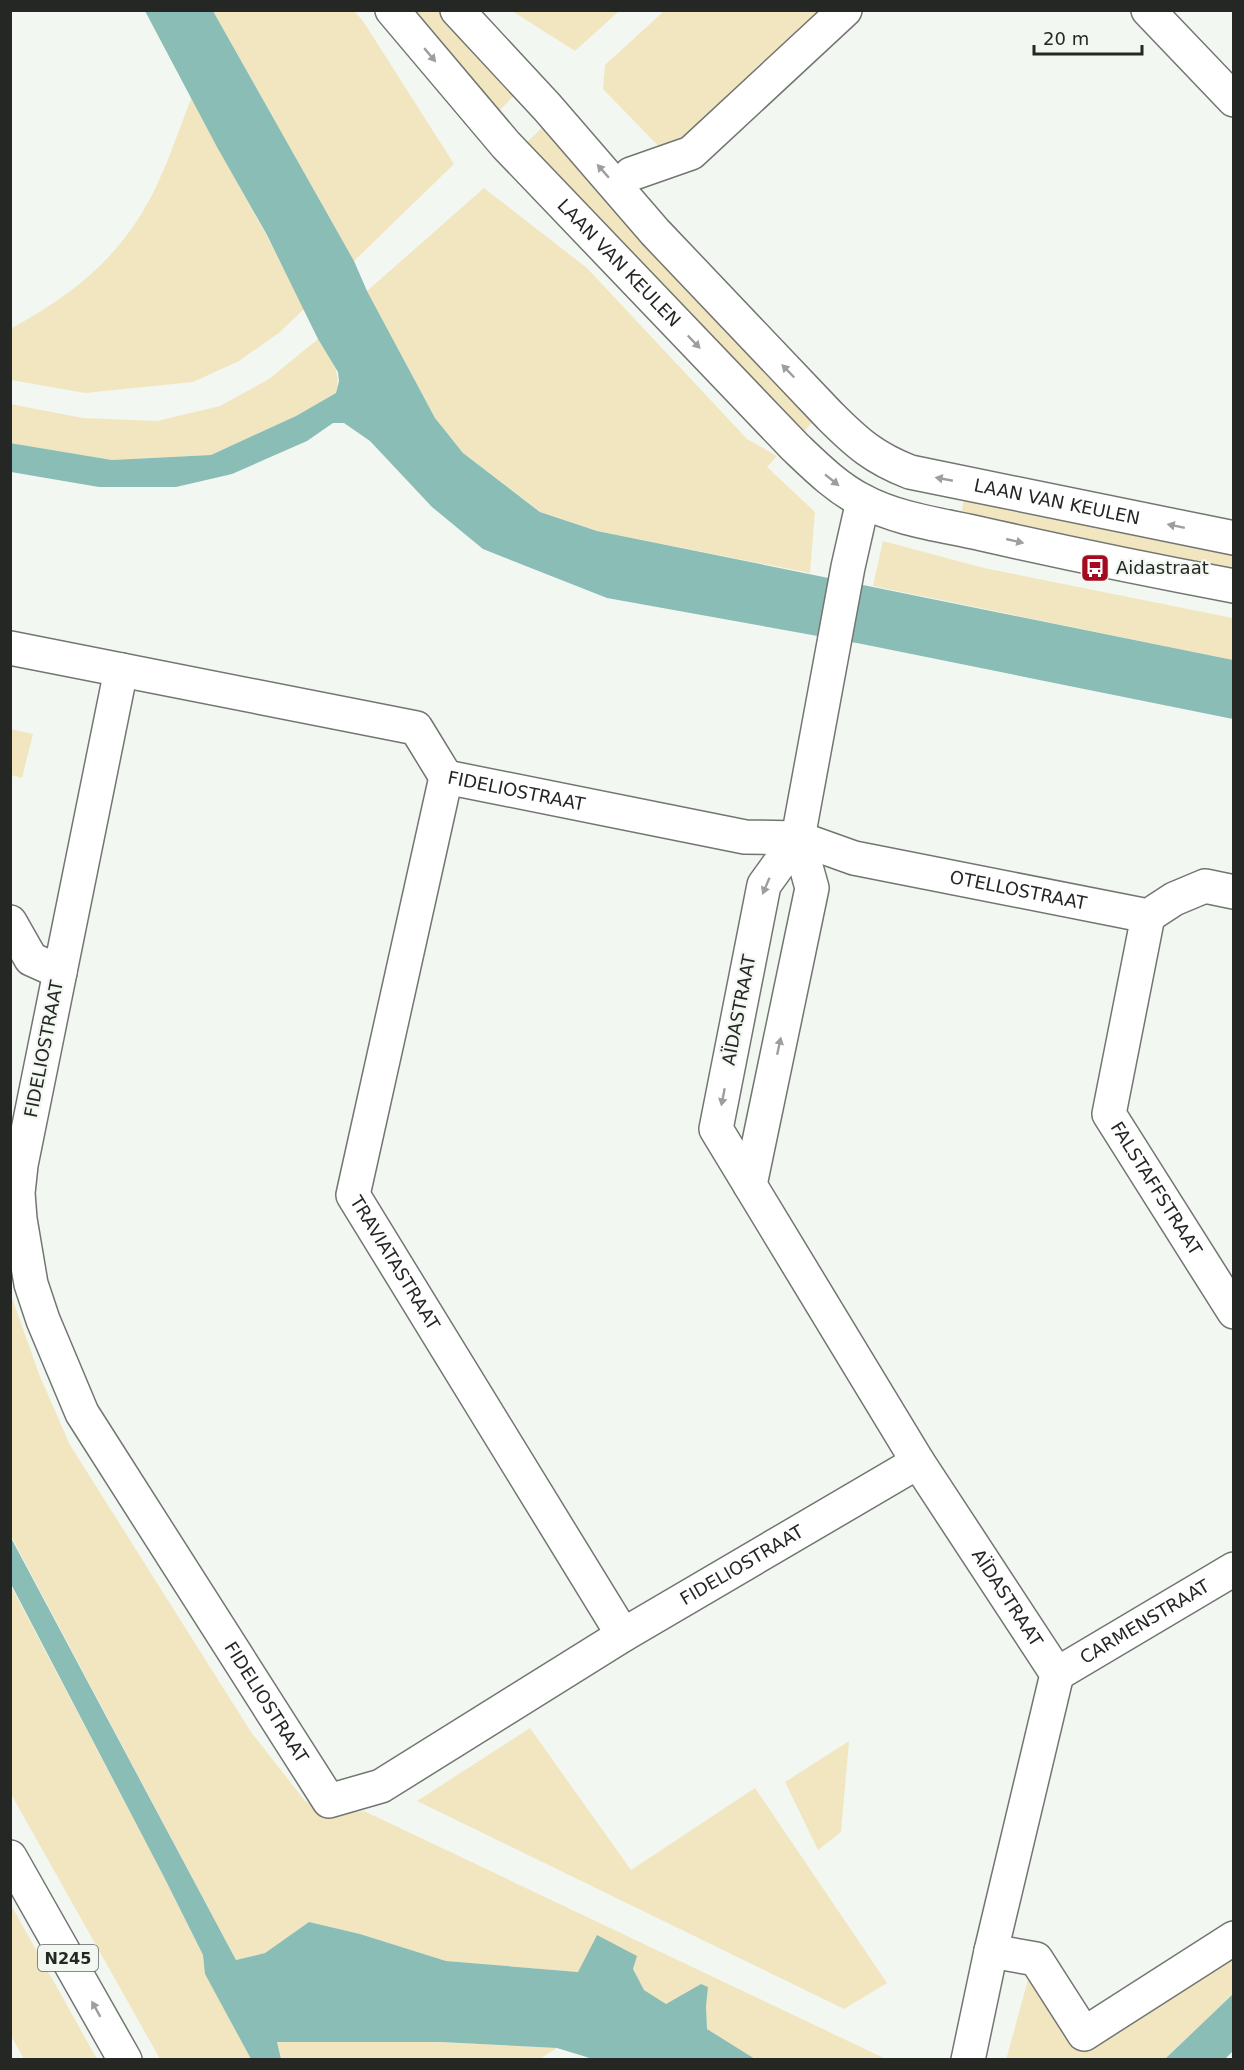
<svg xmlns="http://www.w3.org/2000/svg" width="1244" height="2070" font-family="'DejaVu Sans',sans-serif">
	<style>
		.green { fill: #f2e6c1 }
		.water { fill: #8abdb5 }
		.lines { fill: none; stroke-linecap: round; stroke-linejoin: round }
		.street-casing { stroke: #727671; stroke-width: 36 }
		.secondary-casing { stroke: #727671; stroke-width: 36 }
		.primary-casing { stroke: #727671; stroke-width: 36 }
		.street { stroke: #fff; stroke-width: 33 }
		.secondary { stroke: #fff; stroke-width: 33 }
		.primary { stroke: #fff; stroke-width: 33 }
		.oneway { fill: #9d9e9d }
		.labels { text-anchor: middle; stroke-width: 4.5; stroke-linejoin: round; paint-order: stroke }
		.shield { fill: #f2f7f1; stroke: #626562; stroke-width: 1.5 }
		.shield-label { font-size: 16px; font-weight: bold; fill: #252725 }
		.street-label { font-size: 18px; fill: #252725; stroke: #f2f7f1 }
		.poi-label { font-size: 18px; fill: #252725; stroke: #f2f7f1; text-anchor: start }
	</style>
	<rect width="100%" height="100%" fill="#f2f7f1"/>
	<path class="green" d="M 213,11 L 354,11 L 363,21 L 454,164 L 354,261 Z
		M 411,11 L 447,11 L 521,88 L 498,112 Z
		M 512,11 L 619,11 L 575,51 Z
		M 664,11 L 826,11 L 668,156 L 603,89 L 605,65 Z
		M 192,97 C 228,169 269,237 305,308 L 279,333 L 239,361 L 193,382 L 85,393 L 11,380 L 10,329 C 71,296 116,261 150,199 C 167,167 178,131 192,97 Z
		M 548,122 L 818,417 L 800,435 L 525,144 Z
		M 484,188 L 587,268 L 747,439 L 777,456 L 767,467 L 815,512 L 810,573 L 597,531 L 541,512 L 463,453 L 435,418 L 367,291 Z
		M 318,339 C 330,358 342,370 336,393 L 296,416 L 211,455 L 112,460 L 11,443 L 10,404 L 83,418 L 157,421 L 220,406 L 269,379 Z
		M 965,495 L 1233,549 L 1233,574 L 960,519 Z
		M 883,541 L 984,568 L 1233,618 L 1233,660 L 873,586 Z
		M 11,729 L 33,734 L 22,778 L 11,775 Z
		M 10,1281 L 11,1295 L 39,1374 L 70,1445 L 251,1732 L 305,1801 L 336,1815 L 364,1811 L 886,2059 L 755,2059 L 707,2029 L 706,2006 L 701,1984 L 666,2004 L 644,1990 L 633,1969 L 596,1936 L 579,1972 L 446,1961 L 360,1934 L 309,1922 L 265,1953 L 236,1960 L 11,1536 Z
		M 10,1584 L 164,1877 L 203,1955 L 206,1974 L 251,2059 L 160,2059 L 11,1794 Z
		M 530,1728 L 631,1870 L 755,1788 L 887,1983 L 844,2009 L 417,1801 Z
		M 849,1741 L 841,1832 L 818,1850 L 785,1782 Z
		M 10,1905 L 11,1905 L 97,2059 L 24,2059 L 11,2036 Z
		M 1233,1949 L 1233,1994 L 1165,2059 L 1006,2060 L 1029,1976 L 1081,2044 Z
		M 277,2042 L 441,2042 L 557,2048 L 538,2060 L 281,2060 Z"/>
	<path class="water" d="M 145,11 L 213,11 L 354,261 L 367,291 L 435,418 L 463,453 L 540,512 L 597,531 L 1233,660 L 1233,719 L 862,644 L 607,598 L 483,549 L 432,507 L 370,441 L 344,423 L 333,423 L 307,441 L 232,474 L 176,487 L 99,487 L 11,472 L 10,443 L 112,460 L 211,455 L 296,416 L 336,393 L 339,381 L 338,372 L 318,339 L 267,235 L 217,147 Z
		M 10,1536 L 236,1960 L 265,1953 L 309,1922 L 360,1934 L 446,1961 L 578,1972 L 597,1935 L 637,1956 L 633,1969 L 644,1990 L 666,2004 L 701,1984 L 708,1987 L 706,2006 L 707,2029 L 755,2059 L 593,2059 L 557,2048 L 441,2042 L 277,2042 L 281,2059 L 251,2059 L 205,1974 L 203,1955 L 164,1877 L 11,1584 Z
		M 1233,1994 L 1233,2051 L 1225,2059 L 1165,2059 Z"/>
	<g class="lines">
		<g class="street-casing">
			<g id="street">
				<path d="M 1148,10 L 1234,100"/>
				<path d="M 631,174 L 691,153 L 845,10"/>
				<path id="s1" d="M 863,501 L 848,567 L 798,838 L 764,885 L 716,1129 L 918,1462 L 1057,1674 L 991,1951 L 968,2060"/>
				<path id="s2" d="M 10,648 L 416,728 L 446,777 L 745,837 L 798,838 L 854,858 L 1148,916 L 1174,899 L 1205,886 L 1234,892"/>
				<path id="s3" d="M 121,670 L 21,1165 L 18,1193 L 20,1219 L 31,1284 L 43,1320 L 82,1413 L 329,1801 L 381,1786 L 623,1635 L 918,1462"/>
				<path id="s4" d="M 446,777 L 353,1195 L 623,1635"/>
				<path id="s5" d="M 1148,916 L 1109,1114 L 1234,1312"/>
				<path d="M 10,922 L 31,959 L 60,972"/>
				<path d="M 750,1185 L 812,888 L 798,838"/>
				<path id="s6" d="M 1057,1674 L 1234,1569"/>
				<path d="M 991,1951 L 1036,1959 L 1084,2034 L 1234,1938"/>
			</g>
		</g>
		<g class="secondary-casing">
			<g id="secondary">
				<path id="s7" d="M 392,10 L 506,145 L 795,447 C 816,467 837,488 863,501 C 899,520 943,525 982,534 C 1066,553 1149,570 1234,586"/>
				<path id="s8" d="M 457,10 L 547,107 L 655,232 L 830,416 C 857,443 874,458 910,472 L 1234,538"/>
			</g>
		</g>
		<g class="primary-casing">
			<path id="primary" d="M 10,1857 L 125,2060"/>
		</g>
		<use href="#street" class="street"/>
		<use href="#secondary" class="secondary"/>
		<use href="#primary" class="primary"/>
	</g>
	<defs><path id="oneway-solid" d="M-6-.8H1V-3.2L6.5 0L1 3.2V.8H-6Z" transform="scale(1.5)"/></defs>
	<g class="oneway">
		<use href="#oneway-solid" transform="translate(430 55) rotate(50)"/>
		<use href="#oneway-solid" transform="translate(603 171) rotate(-131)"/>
		<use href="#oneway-solid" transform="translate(694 342) rotate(46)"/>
		<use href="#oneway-solid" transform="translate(788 371) rotate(-134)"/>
		<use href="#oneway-solid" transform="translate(944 479) rotate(-169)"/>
		<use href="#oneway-solid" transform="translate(832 480) rotate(39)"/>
		<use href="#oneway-solid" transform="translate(1176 526) rotate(-168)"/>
		<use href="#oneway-solid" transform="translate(1015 541) rotate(13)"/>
		<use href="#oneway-solid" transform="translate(766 886) rotate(113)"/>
		<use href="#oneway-solid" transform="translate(779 1046) rotate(-78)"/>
		<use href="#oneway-solid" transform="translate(723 1097) rotate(101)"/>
		<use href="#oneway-solid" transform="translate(96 2009) rotate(-119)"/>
	</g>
	<defs>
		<g id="bus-square" transform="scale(1.5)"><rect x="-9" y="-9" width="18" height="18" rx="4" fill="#a50b20" stroke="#f2f7f1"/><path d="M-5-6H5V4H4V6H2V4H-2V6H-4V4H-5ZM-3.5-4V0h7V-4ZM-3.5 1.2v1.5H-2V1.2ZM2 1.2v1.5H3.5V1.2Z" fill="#fff"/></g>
	</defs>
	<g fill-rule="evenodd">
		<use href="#bus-square" x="1095" y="568"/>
	</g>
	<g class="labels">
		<rect class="shield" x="38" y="1945" width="60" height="26" rx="4.5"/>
		<g class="shield-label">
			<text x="68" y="1964">N245</text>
		</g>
		<g class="street-label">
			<text dy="6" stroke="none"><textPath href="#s7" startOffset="340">LAAN VAN KEULEN</textPath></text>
			<text dy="6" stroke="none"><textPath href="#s8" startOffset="800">LAAN VAN KEULEN</textPath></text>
			<text dy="6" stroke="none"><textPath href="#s2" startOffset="543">FIDELIOSTRAAT</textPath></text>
			<text dy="6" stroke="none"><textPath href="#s2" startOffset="1056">OTELLOSTRAAT</textPath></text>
			<text transform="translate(739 1010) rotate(-79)" y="6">AÏDASTRAAT</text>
			<text transform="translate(44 1049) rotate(-79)" y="6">FIDELIOSTRAAT</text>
			<text dy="6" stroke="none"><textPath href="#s5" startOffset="290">FALSTAFFSTRAAT</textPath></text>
			<text dy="6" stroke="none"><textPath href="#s4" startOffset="508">TRAVIATASTRAAT</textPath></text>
			<text dy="6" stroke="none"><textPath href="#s3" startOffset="1701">FIDELIOSTRAAT</textPath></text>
			<text dy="6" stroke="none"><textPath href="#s1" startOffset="1202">AÏDASTRAAT</textPath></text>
			<text dy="6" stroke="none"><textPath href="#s6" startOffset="102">CARMENSTRAAT</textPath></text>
			<text dy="6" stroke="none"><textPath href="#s3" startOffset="1107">FIDELIOSTRAAT</textPath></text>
		</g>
		<g class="poi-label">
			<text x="1116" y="574">Aidastraat</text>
		</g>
	</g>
	<rect width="1244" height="2070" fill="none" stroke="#252725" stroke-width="24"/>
	<path d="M1034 45v9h108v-9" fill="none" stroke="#252725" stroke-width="3"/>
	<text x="1043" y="45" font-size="18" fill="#252725" stroke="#f2f7f1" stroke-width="4.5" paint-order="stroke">20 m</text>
</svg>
